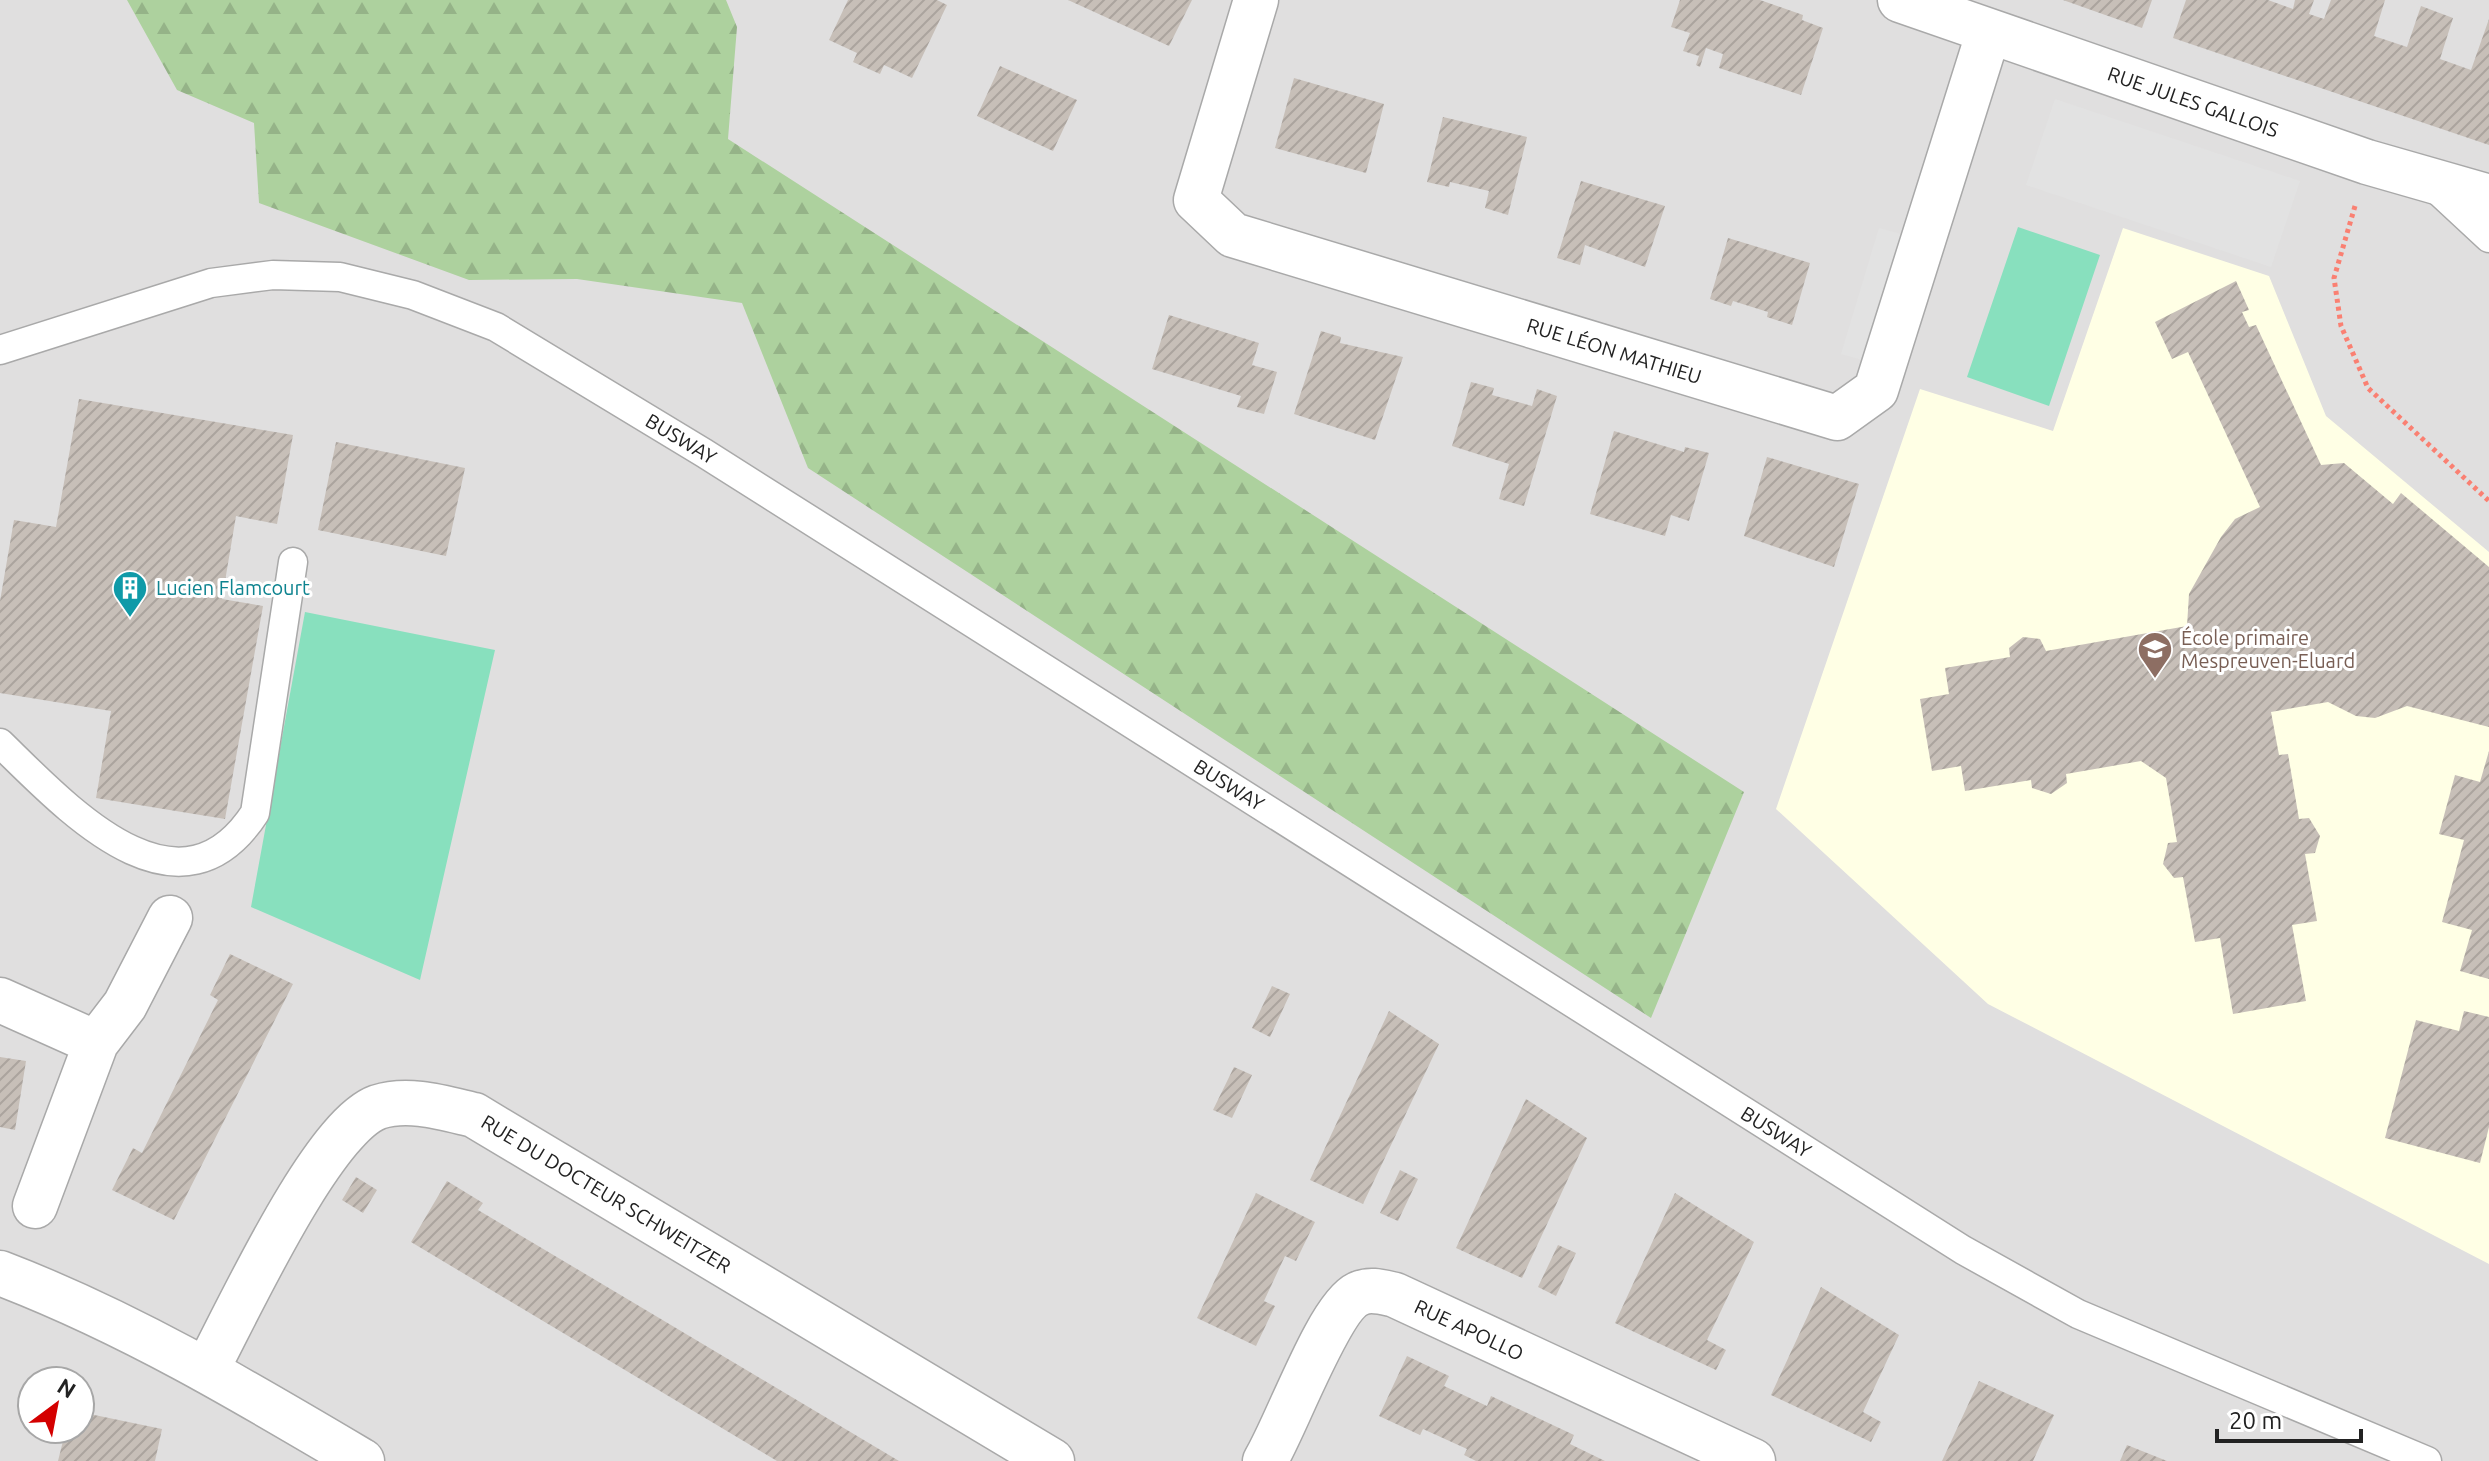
<svg xmlns="http://www.w3.org/2000/svg" width="2489" height="1461" font-family="Ubuntu,sans-serif">
	<style>
		.residential { fill: #e0dfdf; fill-rule: evenodd }
		.education { fill: #ffffe5 }
		.forest { fill: url(#forest-firs) }
		.pitch { fill: #88e0be }
		.parking { fill: #e2e2e2 }
		.building { fill: url(#building-hatch) }
		.lines { fill: none; stroke-linecap: round; stroke-linejoin: round }
		.lane-casing { stroke: #a9a9a9; stroke-width: 31 }
		.street-casing { stroke: #a9a9a9; stroke-width: 47 }
		.path { stroke: #fa8072; stroke-width: 5; stroke-dasharray: 4 4; stroke-linecap: butt }
		.lane { stroke: #fff; stroke-width: 28 }
		.street { stroke: #fff; stroke-width: 44 }
		.labels { text-anchor: middle; stroke-width: 6; stroke-linejoin: round; paint-order: stroke }
		.street-label { font-size: 20px; fill: #222; stroke: #fff }
		.culture-label { font-size: 20px; fill: #0d838f; stroke: #fff; text-anchor: start }
		.education-label { font-size: 20px; fill: #785e54; stroke: #fff; text-anchor: start }
	</style>
	<defs>
		<pattern id="forest-firs" width="22" height="20" patternUnits="userSpaceOnUse" patternTransform="scale(2)"><rect width="22" height="20" fill="#add19e"/><path d="M5 1l3.5 6h-7zM16 11l3.5 6h-7z" fill="#95b388"/></pattern>
		<pattern id="building-hatch" width="6" height="6" patternUnits="userSpaceOnUse" patternTransform="scale(2)"><rect width="6" height="6" fill="#c7bfb8"/><path d="M-1 1l2-2M0 6l6-6M5 7l2-2" fill="none" stroke="#aba49e"/></pattern>
	</defs>
	<rect width="100%" height="100%" fill="#f2efe9"/>
	<path class="residential" d="M 0,0 L 2489,0 L 2489,1461 L 0,1461 ZM 32,1381 L 80,1381 L 80,1429 L 32,1429 Z"/>
	<path class="education" d="M 2123,228 L 2269,276 L 2326,416 L 2489,552 L 2489,1264 L 1988,1004 L 1776,809 L 1920,389 L 2053,431 Z"/>
	<path class="forest" d="M 127,0 L 726,0 L 737,27 L 728,139 L 1744,792 L 1651,1018 L 808,468 L 742,303 L 577,279 L 469,280 L 259,203 L 254,123 L 177,90 Z"/>
	<path class="pitch" d="M 2018,227 L 2100,255 L 2049,406 L 1967,377 Z
		M 305,612 L 495,650 L 420,980 L 251,907 Z"/>
	<path class="parking" d="M 2055,99 L 2300,181 L 2271,267 L 2026,185 Z
		M 1879,228 L 1923,240 L 1884,366 L 1841,354 Z"/>
	<path class="building" d="M 848,0 L 937,0 L 947,5 L 912,78 L 884,65 L 880,74 L 853,62 L 857,53 L 829,40 Z
		M 1068,0 L 1192,0 L 1169,46 Z
		M 1680,0 L 1760,0 L 1803,15 L 1802,20 L 1823,28 L 1801,95 L 1719,68 L 1723,54 L 1706,48 L 1700,67 L 1696,65 L 1699,56 L 1683,51 L 1690,33 L 1671,27 Z
		M 2063,0 L 2152,0 L 2142,28 Z
		M 2186,0 L 2268,0 L 2293,9 L 2295,0 L 2314,0 L 2309,14 L 2324,19 L 2331,0 L 2385,0 L 2374,36 L 2407,47 L 2421,6 L 2453,18 L 2440,59 L 2471,70 L 2489,19 L 2489,145 L 2173,38 Z
		M 1000,66 L 1077,100 L 1053,151 L 977,116 Z
		M 1294,78 L 1384,104 L 1366,173 L 1275,148 Z
		M 1443,117 L 1527,137 L 1508,215 L 1485,208 L 1489,191 L 1450,182 L 1449,187 L 1427,182 Z
		M 1581,181 L 1665,206 L 1645,267 L 1585,245 L 1580,265 L 1557,258 Z
		M 1728,238 L 1810,263 L 1792,325 L 1767,317 L 1768,312 L 1733,301 L 1731,306 L 1710,299 Z
		M 2236,281 L 2249,310 L 2242,312 L 2249,327 L 2256,325 L 2321,465 L 2344,463 L 2393,504 L 2401,493 L 2489,567 L 2489,727 L 2407,706 L 2375,718 L 2356,716 L 2328,702 L 2271,712 L 2279,755 L 2288,754 L 2299,819 L 2309,818 L 2320,836 L 2315,853 L 2305,854 L 2317,921 L 2292,925 L 2306,1001 L 2233,1014 L 2220,938 L 2195,942 L 2183,877 L 2174,878 L 2163,864 L 2168,843 L 2177,842 L 2166,778 L 2141,761 L 2066,774 L 2067,783 L 2051,794 L 2032,788 L 2031,780 L 1965,791 L 1961,766 L 1932,771 L 1920,699 L 1949,694 L 1945,668 L 2010,657 L 2009,648 L 2023,637 L 2040,639 L 2046,651 L 2187,626 L 2189,594 L 2221,537 L 2235,519 L 2260,507 L 2188,352 L 2172,359 L 2155,322 Z
		M 1169,315 L 1259,343 L 1252,365 L 1277,372 L 1264,414 L 1237,407 L 1241,396 L 1152,369 Z
		M 1321,331 L 1341,337 L 1340,343 L 1403,357 L 1375,440 L 1294,414 Z
		M 1471,382 L 1494,388 L 1492,395 L 1532,406 L 1537,389 L 1557,396 L 1524,506 L 1499,499 L 1509,464 L 1452,446 Z
		M 79,399 L 293,435 L 277,524 L 236,516 L 222,599 L 263,606 L 225,819 L 96,798 L 111,711 L 0,693 L 0,601 L 14,520 L 56,527 Z
		M 1614,431 L 1684,452 L 1685,447 L 1709,453 L 1689,521 L 1671,515 L 1665,536 L 1590,514 Z
		M 336,442 L 465,468 L 446,556 L 318,530 Z
		M 1767,457 L 1859,484 L 1834,567 L 1744,536 Z
		M 2489,751 L 2489,979 L 2460,971 L 2472,930 L 2442,922 L 2464,840 L 2439,834 L 2455,775 L 2480,782 Z
		M 230,954 L 293,984 L 174,1220 L 112,1190 L 133,1148 L 142,1153 L 218,1000 L 210,995 Z
		M 1272,986 L 1290,994 L 1270,1037 L 1252,1028 Z
		M 1389,1011 L 1439,1044 L 1363,1204 L 1310,1180 Z
		M 2464,1011 L 2489,1017 L 2489,1127 L 2480,1163 L 2385,1138 L 2416,1020 L 2459,1031 Z
		M 0,1057 L 26,1061 L 15,1130 L 0,1127 Z
		M 1234,1067 L 1252,1075 L 1232,1118 L 1213,1110 Z
		M 1526,1099 L 1587,1138 L 1522,1278 L 1456,1248 Z
		M 1400,1170 L 1418,1179 L 1398,1221 L 1380,1213 Z
		M 356,1177 L 377,1190 L 363,1213 L 342,1200 Z
		M 447,1181 L 483,1203 L 478,1210 L 899,1461 L 777,1461 L 411,1242 Z
		M 1256,1193 L 1315,1222 L 1296,1261 L 1285,1256 L 1264,1301 L 1275,1306 L 1256,1346 L 1197,1318 Z
		M 1675,1193 L 1754,1242 L 1707,1340 L 1726,1350 L 1716,1370 L 1615,1323 Z
		M 1558,1245 L 1576,1253 L 1556,1296 L 1538,1287 Z
		M 1821,1287 L 1899,1335 L 1863,1412 L 1881,1422 L 1871,1442 L 1771,1395 Z
		M 1407,1356 L 1449,1376 L 1444,1386 L 1487,1406 L 1491,1396 L 1574,1435 L 1570,1444 L 1605,1461 L 1476,1461 L 1464,1455 L 1467,1449 L 1423,1429 L 1420,1435 L 1379,1416 Z
		M 1979,1381 L 2054,1415 L 2033,1461 L 1942,1461 Z
		M 80,1412 L 162,1429 L 155,1461 L 58,1461 L 66,1429 L 80,1429 Z
		M 2127,1445 L 2167,1461 L 2120,1461 Z"/>
	<g class="lines">
		<g class="lane-casing">
			<path id="lane" d="M 2433,186 L 2489,238
				M 0,350 L 211,283 L 273,275 L 340,277 L 413,295 L 496,327 L 704,453 L 1963,1250 L 2078,1314 L 2427,1461
				M 0,743 C 64,805 178,931 255,813 L 293,562"/>
		</g>
		<g class="street-casing">
			<path id="street" d="M 1256,0 L 1196,200 L 1233,235 L 1837,418 L 1876,390 L 1989,31
				M 1900,0 L 2367,162 L 2489,197
				M 0,1000 L 96,1043
				M 35,1206 L 96,1043 L 125,1005 L 170,918
				M 0,1273 C 128,1322 244,1391 362,1461
				M 207,1369 C 237,1313 322,1127 378,1107 C 409,1097 444,1108 474,1115 L 1052,1461
				M 1265,1461 C 1286,1427 1328,1308 1358,1294 C 1370,1288 1382,1292 1395,1295 L 1753,1461"/>
		</g>
		<path class="path" d="M 2355,206 L 2334,278 L 2341,326 L 2368,388 L 2489,501"/>
		<use href="#lane" class="lane"/>
		<use href="#street" class="street"/>
	</g>
	<defs>
		<g id="building-pin" transform="scale(1.8)"><path d="M0 17L-7.5 6A9.5 9.5 0 1 1 7.5 6Z" fill="#0f9aa8" stroke="#fff"/><path d="M-4-6H4V6H1V3H-1V6H-4ZM-2.5-4.3h1.7v1.8h-1.7ZM.8-4.3h1.7v1.8H.8ZM-2.5-1h1.7V.8h-1.7ZM.8-1h1.7V.8H.8Z" fill="#fff"/></g>
		<g id="school-pin" transform="scale(1.8)"><path d="M0 17L-7.5 6A9.5 9.5 0 1 1 7.5 6Z" fill="#8d6e63" stroke="#fff"/><path d="M0-5L7-2L0 1L-7-2ZM-4 1L0 2.5L4 1V4Q0 6-4 4Z" fill="#fff"/></g>
	</defs>
	<g fill-rule="evenodd">
		<use href="#building-pin" x="130" y="588"/>
		<use href="#school-pin" x="2155" y="649"/>
	</g>
	<g class="labels">
		<g class="street-label">
			<text transform="translate(2193 102) rotate(19)" y="7">RUE JULES GALLOIS</text>
			<text transform="translate(1614 351) rotate(17)" y="7">RUE LÉON MATHIEU</text>
			<text transform="translate(681 439) rotate(31)" y="7">BUSWAY</text>
			<text transform="translate(1229 785) rotate(32)" y="7">BUSWAY</text>
			<text transform="translate(1776 1132) rotate(32)" y="7">BUSWAY</text>
			<text transform="translate(606 1194) rotate(31)" y="7">RUE DU DOCTEUR SCHWEITZER</text>
			<text transform="translate(1469 1330) rotate(25)" y="7">RUE APOLLO</text>
		</g>
		<g class="culture-label">
			<text x="156" y="595">Lucien Flamcourt</text>
		</g>
		<g class="education-label">
			<text x="2181" y="645">École primaire<tspan x="2181" dy="23">Mespreuven-Eluard</tspan></text>
		</g>
	</g>
	<g transform="translate(56 1405) rotate(32)"><circle r="38" fill="#ffffff" stroke="#a7a7a7" stroke-width="2"/>
	<path d="M0-6L14 30L0 20L-14 30Z" fill="#d40000"/>
	<text y="-12" font-size="22" font-weight="bold" text-anchor="middle" fill="#222222">N</text>
	</g>
	<path d="M2217 1429v12h144v-12" fill="none" stroke="#222222" stroke-width="4"/>
	<text x="2229" y="1429" font-size="24" fill="#222222" stroke="#ffffff" stroke-width="6" paint-order="stroke">20 m</text>
</svg>
